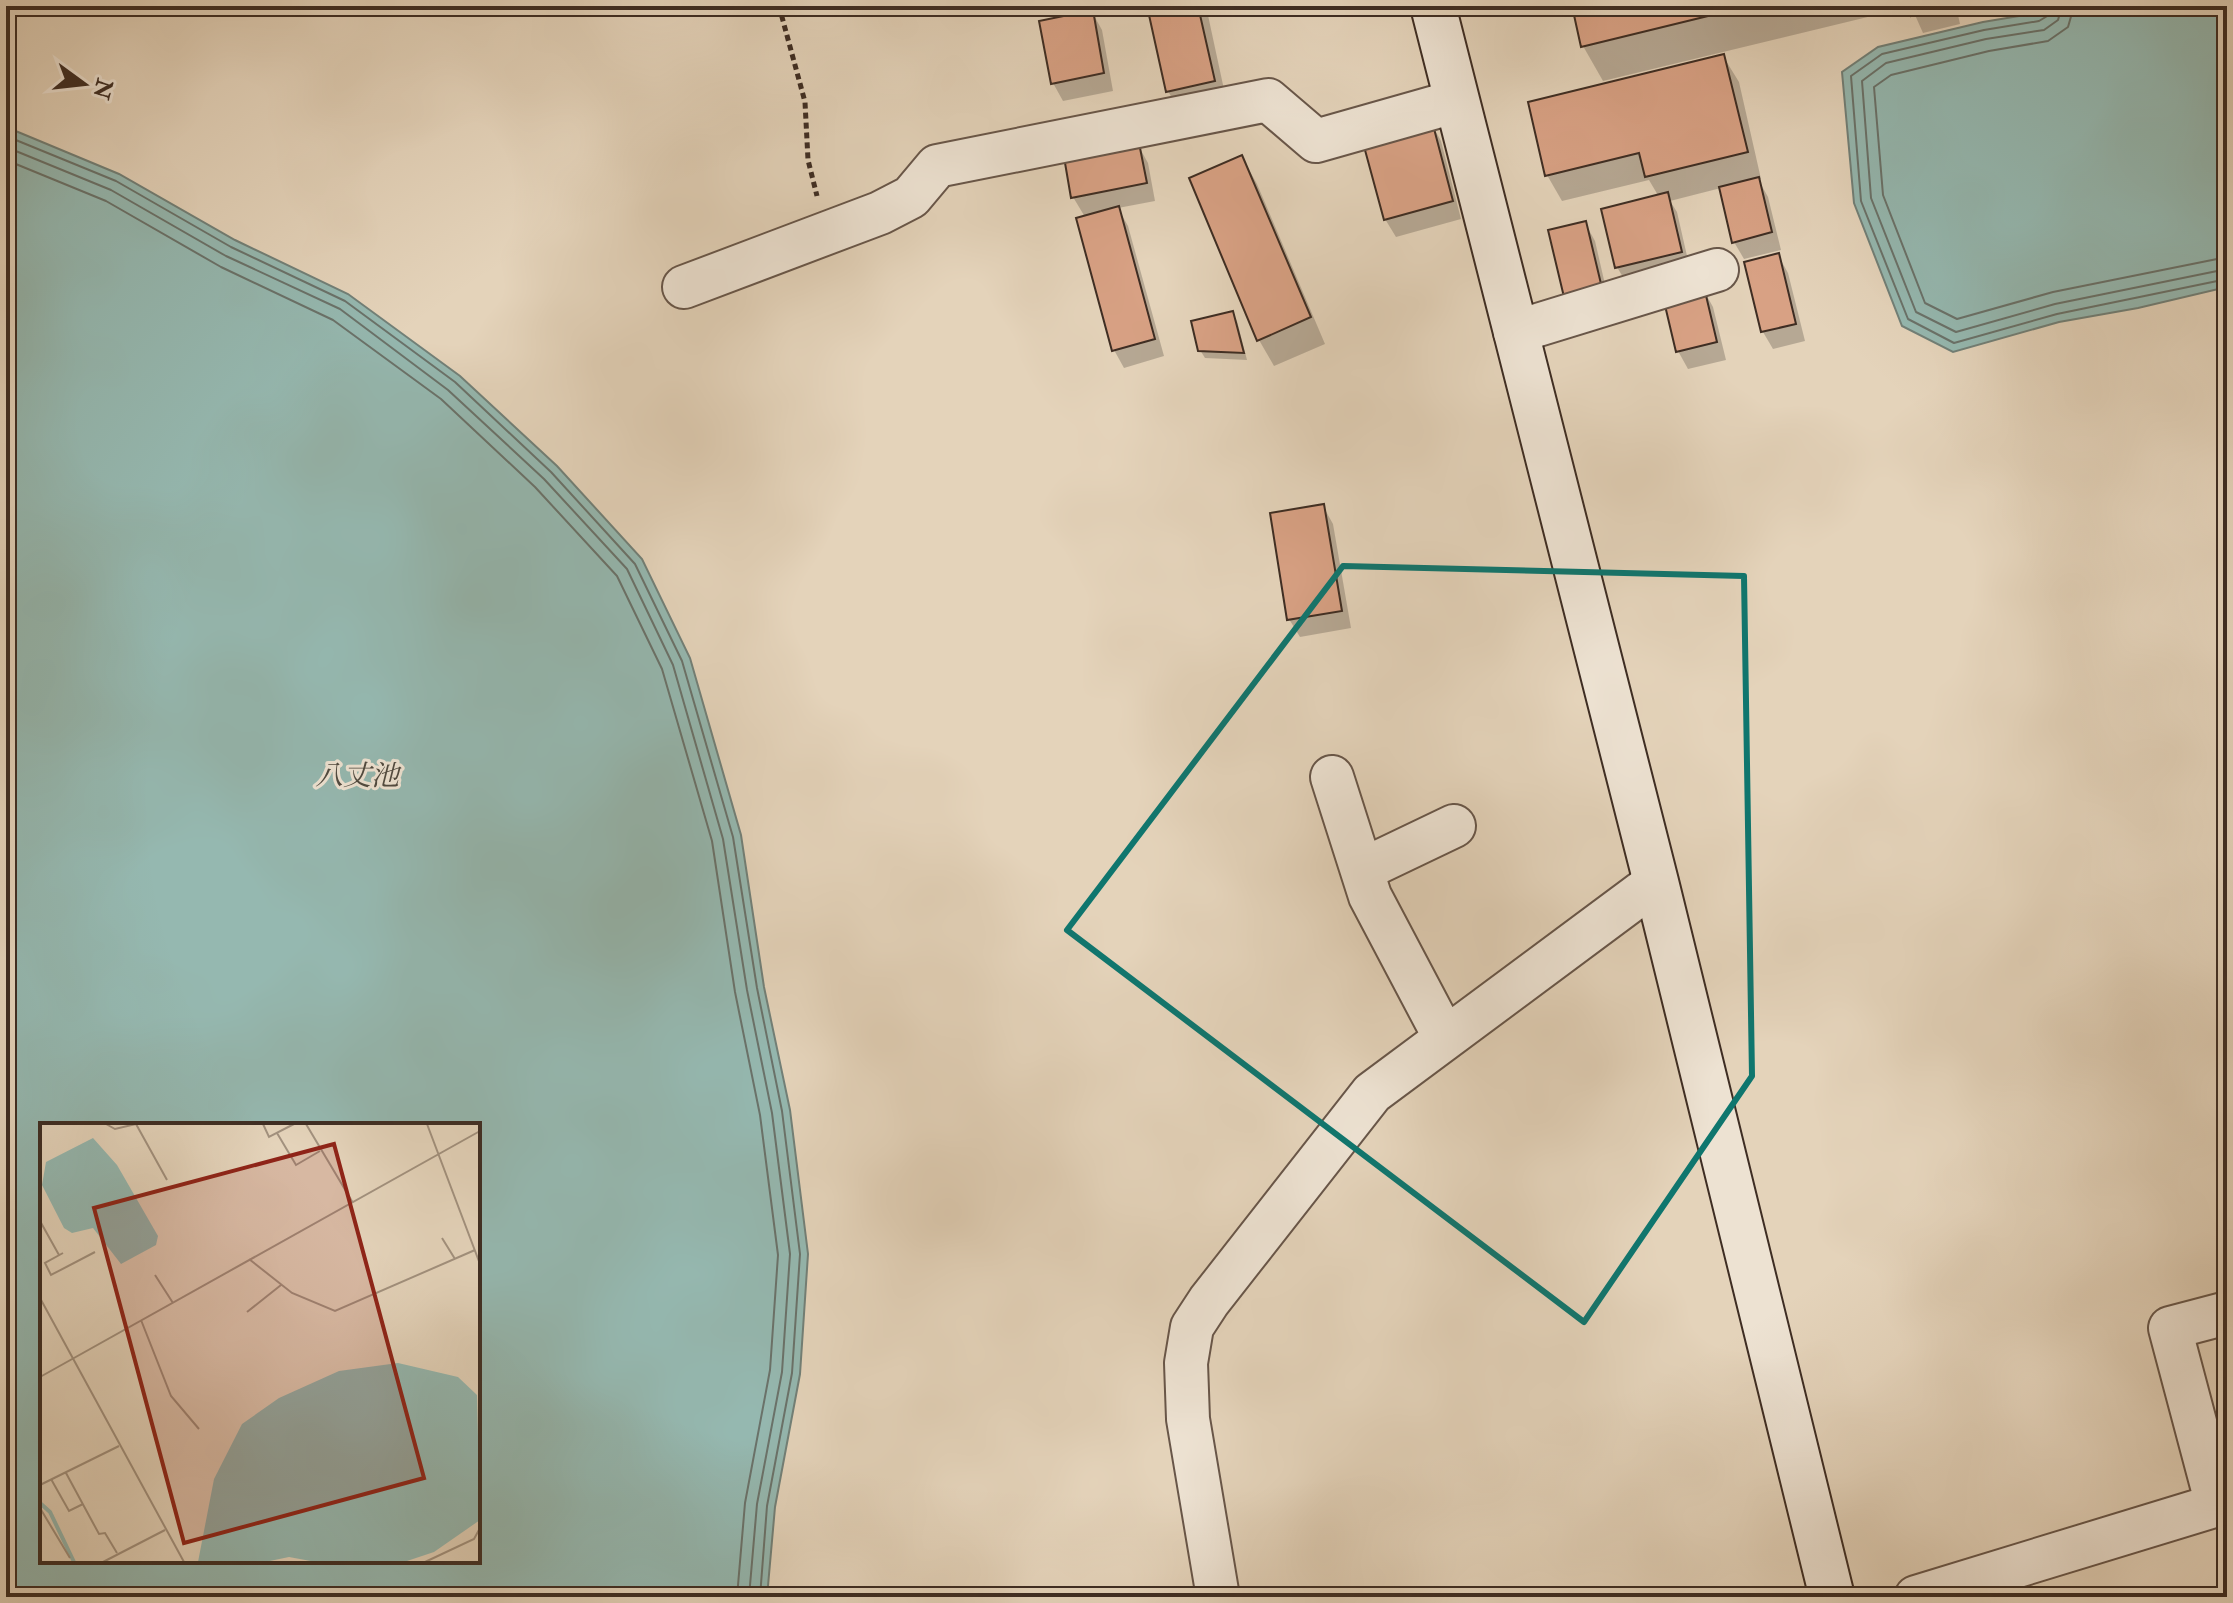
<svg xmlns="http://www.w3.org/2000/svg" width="2233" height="1603" font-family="'IM FELL Double Pica','Noto Serif JP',serif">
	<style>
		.water { fill: #95b8b0; stroke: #728078; stroke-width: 2; fill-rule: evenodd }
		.shadow { fill: #0003 }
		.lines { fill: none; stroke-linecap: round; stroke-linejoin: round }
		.shore { stroke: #6a726a; stroke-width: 2 }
		.building { fill: #d8a184; stroke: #3e2d23; stroke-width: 2 }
		.street-casing { stroke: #685649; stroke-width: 46 }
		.secondary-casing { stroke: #3e2d23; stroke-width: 48 }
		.path { stroke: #3e2d23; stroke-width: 5; stroke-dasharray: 6 4; stroke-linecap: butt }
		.street { stroke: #ede2d2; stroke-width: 42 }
		.secondary { stroke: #ede2d2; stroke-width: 44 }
		.marked { fill: none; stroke: #0f766e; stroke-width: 6; stroke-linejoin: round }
		.labels { text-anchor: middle; stroke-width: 6; stroke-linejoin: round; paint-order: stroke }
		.water-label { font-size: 28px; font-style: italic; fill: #4f493f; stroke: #ede2d2 }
		.inset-river { fill: none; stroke: #95b8b0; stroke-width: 4 }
		.inset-road { fill: none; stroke: #a2917e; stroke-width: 2 }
		.view { fill: #8f2418; fill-opacity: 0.15; stroke: #8f2418; stroke-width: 4 }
		.inset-edge { fill: none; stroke: #3e2d23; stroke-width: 4 }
	</style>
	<rect width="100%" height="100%" fill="#e4d3ba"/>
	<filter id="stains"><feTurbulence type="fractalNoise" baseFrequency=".0025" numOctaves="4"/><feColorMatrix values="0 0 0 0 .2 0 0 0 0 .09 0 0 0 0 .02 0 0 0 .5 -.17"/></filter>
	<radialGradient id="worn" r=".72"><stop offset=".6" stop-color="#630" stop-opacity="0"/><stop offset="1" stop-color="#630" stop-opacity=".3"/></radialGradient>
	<path class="water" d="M 2048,6 L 2227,6 L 2227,287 L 2138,308 L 2059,322 L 1953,352 L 1902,326 L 1854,203 L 1842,72 L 1878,47 L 1983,22 L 2037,13 Z
		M 6,127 L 119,174 L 235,240 L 348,294 L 460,376 L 557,466 L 642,559 L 690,658 L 741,835 L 764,987 L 790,1110 L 808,1254 L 800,1374 L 775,1507 L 767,1597 L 6,1597 ZM 42,1125 L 478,1125 L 478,1561 L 42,1561 Z"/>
	<path class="shadow" d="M 1149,6 L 1206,6 L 1228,108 L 1183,118 L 1168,91 Z
		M 1574,6 L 1874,6 L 1876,15 L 1603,81 L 1583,46 Z
		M 1911,6 L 1956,6 L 1960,24 L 1923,33 Z
		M 1092,12 L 1102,30 L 1113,91 L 1063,101 L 1053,83 Z
		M 1723,56 L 1739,82 L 1761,179 L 1758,179 L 1768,197 L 1781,250 L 1744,259 L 1734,242 L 1721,188 L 1670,201 L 1677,212 L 1690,269 L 1627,284 L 1617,267 L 1659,197 L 1649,180 L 1562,201 L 1547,175 Z
		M 1431,123 L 1441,141 L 1461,219 L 1396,237 L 1385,219 Z
		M 1138,145 L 1148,163 L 1155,201 L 1118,208 L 1128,226 L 1164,356 L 1124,368 L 1114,350 L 1085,217 L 1073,197 Z
		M 1242,157 L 1257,184 L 1325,344 L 1274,366 L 1259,340 Z
		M 1585,223 L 1595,241 L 1610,306 L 1576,314 Z
		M 1778,255 L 1788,273 L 1805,341 L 1773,349 L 1763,332 L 1747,263 Z
		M 1703,289 L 1713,307 L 1726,360 L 1688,369 L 1678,351 Z
		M 1232,313 L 1237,321 L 1247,360 L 1205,358 L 1200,350 Z
		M 1323,506 L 1333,524 L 1351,628 L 1300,637 L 1289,619 Z"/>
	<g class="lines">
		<path class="shore" d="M 2052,6 L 2049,15 L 2039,21 L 1984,30 L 1882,54 L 1851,76 L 1861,201 L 1908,319 L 1954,343 L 2057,314 L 2227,279
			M 2062,6 L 2058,20 L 2044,30 L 1986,39 L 1886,63 L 1862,81 L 1871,198 L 1916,312 L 1956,332 L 2055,304 L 2227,269
			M 2074,6 L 2068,27 L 2048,41 L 1989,51 L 1891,75 L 1874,87 L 1883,195 L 1925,303 L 1957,319 L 2053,292 L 2227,257
			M 6,136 L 116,181 L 231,247 L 345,301 L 455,382 L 551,472 L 635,564 L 682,661 L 733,837 L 757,988 L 782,1111 L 800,1254 L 792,1373 L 767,1506 L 760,1597
			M 6,147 L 111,190 L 226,256 L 340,309 L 448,390 L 544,479 L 627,569 L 673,665 L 723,839 L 747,990 L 772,1113 L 790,1254 L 782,1372 L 757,1504 L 749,1597
			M 6,160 L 106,201 L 221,267 L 333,320 L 441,399 L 535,487 L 617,576 L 662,669 L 712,841 L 735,992 L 760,1115 L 778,1255 L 770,1370 L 745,1503 L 737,1597"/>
	</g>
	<path class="building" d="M 1147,6 L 1198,6 L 1215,81 L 1166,92 Z
		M 1572,6 L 1749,6 L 1581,47 Z
		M 1909,6 L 1952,6 L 1911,16 Z
		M 1093,10 L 1104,73 L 1051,84 L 1039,21 Z
		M 1724,54 L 1748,152 L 1645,177 L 1639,153 L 1545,176 L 1528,102 Z
		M 1432,121 L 1453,201 L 1384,220 L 1362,139 Z
		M 1139,143 L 1147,183 L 1071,198 L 1064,157 Z
		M 1242,155 L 1311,317 L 1257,341 L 1189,178 Z
		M 1759,177 L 1772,232 L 1732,243 L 1719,187 Z
		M 1668,192 L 1682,252 L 1615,268 L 1601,209 Z
		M 1119,206 L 1155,339 L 1112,351 L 1076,218 Z
		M 1586,221 L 1602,288 L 1564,297 L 1548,230 Z
		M 1779,253 L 1796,324 L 1761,332 L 1744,262 Z
		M 1704,287 L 1717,342 L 1676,352 L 1663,297 Z
		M 1233,311 L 1244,353 L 1198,351 L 1191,321 Z
		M 1324,504 L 1342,611 L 1287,620 L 1270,513 Z"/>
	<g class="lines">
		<g class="street-casing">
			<path id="street" d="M 684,287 L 880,213 L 911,197 L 937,166 L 1268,100 L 1316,141 L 1457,101
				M 1515,332 L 1717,270
				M 1332,777 L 1370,896 L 1445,1038
				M 1362,870 L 1454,826
				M 2217,1505 L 2170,1328 L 2227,1313
				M 1218,1597 L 1188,1419 L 1186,1363 L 1192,1327 L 1209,1301 L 1372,1093 L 1656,882
				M 1916,1597 L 2227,1502"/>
		</g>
		<g class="secondary-casing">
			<path id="secondary" d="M 1433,6 L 1656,882 L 1832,1597"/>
		</g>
		<path class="path" d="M 779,6 L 805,102 L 808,160 L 817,196"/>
		<use href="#street" class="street"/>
		<use href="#secondary" class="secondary"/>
	</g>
	<path class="marked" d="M 1343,566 L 1744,576 L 1752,1076 L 1584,1322 L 1067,930 Z"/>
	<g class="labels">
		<g class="water-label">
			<text x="357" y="785">八丈池</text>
		</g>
	</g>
	<g transform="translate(40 1123)">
		<rect width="440" height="440" fill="#e4d3ba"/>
		<path d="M 53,15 L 77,42 L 118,113 L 116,122 L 81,141 L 53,105 L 32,110 L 24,105 L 2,62 L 6,39 ZM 358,240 L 418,254 L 437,272 L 440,397 L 394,429 L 364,439 L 276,439 L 249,434 L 225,439 L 158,439 L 174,356 L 202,301 L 239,275 L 299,248 Z" fill="#95b8b0"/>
		<path class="inset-river" d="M 0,380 L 10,389 L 34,439"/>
		<path class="inset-road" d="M 66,1 L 75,6 L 96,1M 96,1 L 127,57M 223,1 L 229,14 L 254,1M 266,1 L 313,80M 387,1 L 440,141M 237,10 L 256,42 L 280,28M 0,98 L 19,132M 402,115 L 415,136M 23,130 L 5,140 L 11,152 L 55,129M 209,136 L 252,170 L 295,188 L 435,127M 115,152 L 133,180M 0,175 L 144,439M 207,189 L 241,162M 101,197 L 131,273 L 159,306M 0,254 L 440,8M 26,350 L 59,411 L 65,410 L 77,430M 11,356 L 29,388 L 43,381M 0,362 L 79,323M 0,385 L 30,435M 63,439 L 125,407M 385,439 L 434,416 L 440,405"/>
		<path class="view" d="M 294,21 L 384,355 L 144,420 L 54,85 Z"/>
		<rect width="440" height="440" class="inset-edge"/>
	</g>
	<rect width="2233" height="1603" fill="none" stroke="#e4d3ba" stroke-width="32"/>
	<rect x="8" y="8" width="2217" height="1587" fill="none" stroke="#3e2d23" stroke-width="4"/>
	<rect x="16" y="16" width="2201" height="1571" fill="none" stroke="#3e2d23" stroke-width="2"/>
	<g transform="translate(84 84) rotate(105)" stroke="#ede2d2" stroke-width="6" paint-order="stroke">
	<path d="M0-6L14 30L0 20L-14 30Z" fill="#3e2d23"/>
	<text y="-12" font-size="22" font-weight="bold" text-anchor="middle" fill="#3e2d23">N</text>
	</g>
	<rect width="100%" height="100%" filter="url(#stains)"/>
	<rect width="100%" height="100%" fill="url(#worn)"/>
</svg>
